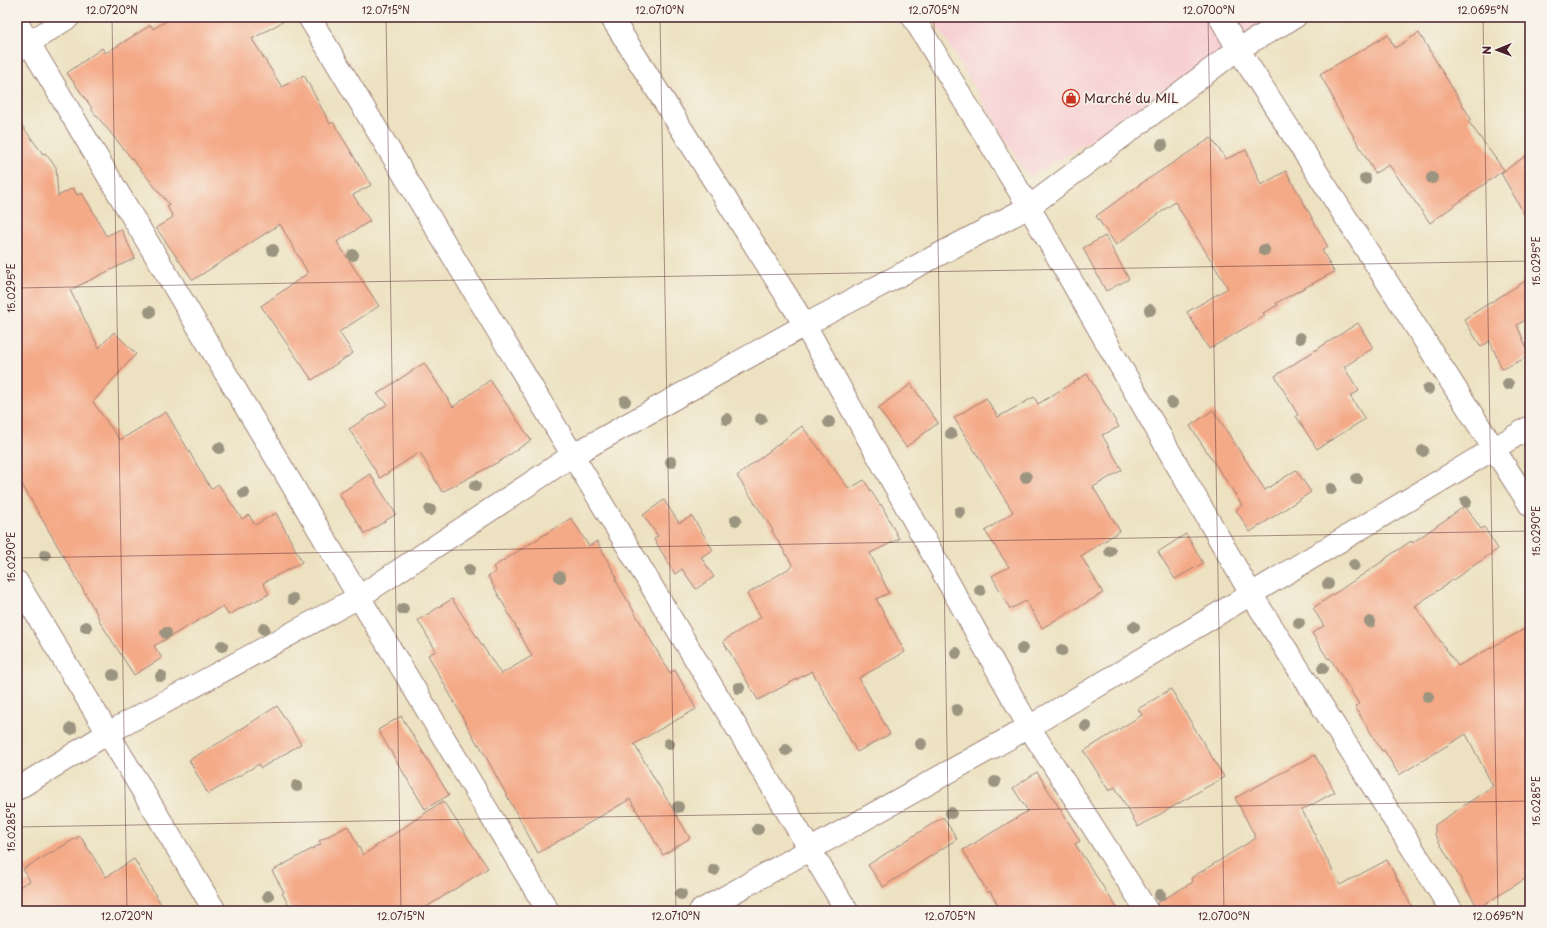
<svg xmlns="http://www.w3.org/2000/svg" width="1547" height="928" font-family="'Playpen Sans',sans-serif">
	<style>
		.built { fill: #f7cfd3 }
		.building { fill: #f4a987 }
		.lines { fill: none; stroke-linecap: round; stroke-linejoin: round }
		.street-casing { stroke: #9b8076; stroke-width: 24 }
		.street { stroke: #fff; stroke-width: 22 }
		.tree { fill: #9b9480 }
		.ticks { fill: none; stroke: #4a1f2b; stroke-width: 1; stroke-opacity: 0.45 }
		.labels { text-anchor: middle; stroke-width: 3.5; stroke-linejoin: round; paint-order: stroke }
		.poi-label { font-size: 13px; fill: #4a1f2b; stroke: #f7f3e8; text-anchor: start }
		.neatline { fill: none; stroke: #4a1f2b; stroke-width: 1.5 }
		.ticks-label { font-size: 10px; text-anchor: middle; fill: #4a1f2b }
	</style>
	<rect width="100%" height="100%" fill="#f7f3e8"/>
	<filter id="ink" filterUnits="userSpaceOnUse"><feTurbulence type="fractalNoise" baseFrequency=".025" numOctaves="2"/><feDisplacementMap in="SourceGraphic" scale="8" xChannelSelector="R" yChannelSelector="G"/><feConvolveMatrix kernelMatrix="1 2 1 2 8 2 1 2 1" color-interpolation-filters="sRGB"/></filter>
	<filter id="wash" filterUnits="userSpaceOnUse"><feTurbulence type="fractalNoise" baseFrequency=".012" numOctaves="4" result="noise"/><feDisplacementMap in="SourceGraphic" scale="16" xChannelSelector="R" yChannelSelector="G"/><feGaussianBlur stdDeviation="0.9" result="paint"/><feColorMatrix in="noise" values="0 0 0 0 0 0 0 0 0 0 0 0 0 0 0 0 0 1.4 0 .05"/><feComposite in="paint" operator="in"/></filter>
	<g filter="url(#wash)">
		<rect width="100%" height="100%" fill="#ece1c0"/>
		<path class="built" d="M 932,17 L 1295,17 L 1029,178 Z"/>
		<g id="blocks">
			<path class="building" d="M 173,17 L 291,17 L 252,39 L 282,87 L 304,75 L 330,124 L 333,122 L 371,185 L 353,195 L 370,221 L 337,242 L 379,306 L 339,332 L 353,353 L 312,380 L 261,306 L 308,273 L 280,224 L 193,280 L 156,228 L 173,217 L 167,206 L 169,204 L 91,109 L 92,108 L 67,73 L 102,48 L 106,53 L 151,25 L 153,29 Z
				M 1419,33 L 1471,119 L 1468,121 L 1504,170 L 1430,223 L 1389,165 L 1375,173 L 1333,101 L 1334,100 L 1320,74 L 1388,35 L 1395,48 Z
				M 17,119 L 43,154 L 45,153 L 56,167 L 58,196 L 73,188 L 77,195 L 82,193 L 94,213 L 106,236 L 121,229 L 135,258 L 70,290 L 99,348 L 114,332 L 136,354 L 93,402 L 120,440 L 166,412 L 211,489 L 218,484 L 242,519 L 249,515 L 255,525 L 276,513 L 302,562 L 263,583 L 269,594 L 228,615 L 223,606 L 154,646 L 162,658 L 134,675 L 100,622 L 96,612 L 17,476 Z
				M 1211,138 L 1226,159 L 1246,150 L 1261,185 L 1286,171 L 1328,247 L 1322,250 L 1334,272 L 1276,303 L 1278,305 L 1263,313 L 1265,316 L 1209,349 L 1187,312 L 1228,288 L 1175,202 L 1116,245 L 1096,216 L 1142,183 Z
				M 1530,153 L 1530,224 L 1501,173 Z
				M 1105,236 L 1129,279 L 1106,291 L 1083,248 Z
				M 1530,278 L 1530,317 L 1517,325 L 1530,356 L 1502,369 L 1490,341 L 1481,347 L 1464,319 Z
				M 1358,323 L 1373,348 L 1344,367 L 1359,391 L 1350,396 L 1365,419 L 1317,449 L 1296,416 L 1298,415 L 1275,376 Z
				M 424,363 L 453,407 L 490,380 L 531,440 L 502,460 L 442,492 L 420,452 L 380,478 L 349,429 L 388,404 L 377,394 Z
				M 1087,374 L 1119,427 L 1102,435 L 1122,470 L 1093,487 L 1120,531 L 1081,556 L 1103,593 L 1042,628 L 1026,601 L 1010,609 L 992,576 L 1009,567 L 985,531 L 1013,512 L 954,418 L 986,398 L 998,417 L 1034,397 L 1038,404 Z
				M 911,384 L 938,423 L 906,447 L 878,408 Z
				M 1213,410 L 1265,490 L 1296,470 L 1311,492 L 1250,532 L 1236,510 L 1242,505 L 1190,426 Z
				M 802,426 L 849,489 L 864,480 L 880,505 L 881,504 L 899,539 L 870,553 L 889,593 L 876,599 L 905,652 L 859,678 L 890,734 L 857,752 L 812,671 L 758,700 L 723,641 L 761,617 L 747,594 L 793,566 L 772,531 L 773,530 L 737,476 Z
				M 370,474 L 396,514 L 365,534 L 339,494 Z
				M 664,500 L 679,523 L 692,516 L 713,550 L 701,557 L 714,577 L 696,589 L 682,569 L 675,574 L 654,539 L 658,536 L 643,515 Z
				M 1465,506 L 1481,529 L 1484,527 L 1498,549 L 1415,606 L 1458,666 L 1530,626 L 1530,876 L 1478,908 L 1435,835 L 1435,825 L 1493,786 L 1466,734 L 1399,775 L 1384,750 L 1382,751 L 1355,707 L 1359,704 L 1330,658 L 1328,659 L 1312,633 L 1324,626 L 1313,608 L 1386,559 L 1386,558 L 1411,541 L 1412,543 Z
				M 571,518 L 589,546 L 597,541 L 617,578 L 615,579 L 657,651 L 670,673 L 675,670 L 696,709 L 634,744 L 690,838 L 663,855 L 630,799 L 538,853 L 479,744 L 478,745 L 428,655 L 436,651 L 418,620 L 452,599 L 501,674 L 532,656 L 488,576 L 496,572 L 493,567 Z
				M 1186,534 L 1203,563 L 1175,579 L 1158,552 Z
				M 1171,689 L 1224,777 L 1138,827 L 1115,787 L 1109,791 L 1084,751 L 1142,715 L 1138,709 Z
				M 277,706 L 301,744 L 261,768 L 259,764 L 208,794 L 189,760 L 224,740 Z
				M 401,716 L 449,795 L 425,809 L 378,730 Z
				M 1315,755 L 1335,792 L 1302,810 L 1340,885 L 1387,860 L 1414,911 L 1159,911 L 1157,903 L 1193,882 L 1191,878 L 1256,838 L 1235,798 Z
				M 1037,772 L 1080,841 L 1075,844 L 1119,911 L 1001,911 L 990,891 L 988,893 L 963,850 L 1028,811 L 1013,788 Z
				M 443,801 L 488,868 L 420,911 L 292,911 L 282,893 L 284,892 L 272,871 L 321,844 L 319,841 L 348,826 L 363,855 Z
				M 943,817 L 957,839 L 883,887 L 868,865 Z
				M 80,836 L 106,877 L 134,859 L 165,911 L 17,911 L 17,888 L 30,881 L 23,869 Z"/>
		</g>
	</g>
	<g filter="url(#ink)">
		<use href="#blocks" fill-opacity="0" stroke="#9b8076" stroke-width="1"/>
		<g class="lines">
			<g class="street-casing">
				<path id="street" d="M 309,17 L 847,911
					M 611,17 L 805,325 L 1029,727 L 1147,911
					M 913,17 L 1029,207 L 1251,594 L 1452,911
					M 1220,17 L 1238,49 L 1530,505
					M 17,23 L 359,597 L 548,911
					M 18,50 L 69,17
					M 17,582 L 215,911
					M 17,789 L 108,733 L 359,597 L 573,455 L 805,325 L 1029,207 L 1238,49 L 1295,17
					M 700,911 L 1029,727 L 1530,427"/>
			</g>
			<use href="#street" class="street"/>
		</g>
		<g class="tree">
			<circle cx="1162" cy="145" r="6"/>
			<circle cx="1432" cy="178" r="6"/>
			<circle cx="1365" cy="179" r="6"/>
			<circle cx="273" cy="250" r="6"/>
			<circle cx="1264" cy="250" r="6"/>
			<circle cx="353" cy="255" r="6"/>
			<circle cx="1150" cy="310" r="6"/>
			<circle cx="150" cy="312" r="6"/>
			<circle cx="1300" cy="338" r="6"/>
			<circle cx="1508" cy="384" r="6"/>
			<circle cx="1428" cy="389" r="6"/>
			<circle cx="625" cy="401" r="6"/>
			<circle cx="1172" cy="403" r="6"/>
			<circle cx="727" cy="419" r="6"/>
			<circle cx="761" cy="419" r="6"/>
			<circle cx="829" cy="422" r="6"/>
			<circle cx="951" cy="434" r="6"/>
			<circle cx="219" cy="448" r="6"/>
			<circle cx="1423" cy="451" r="6"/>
			<circle cx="671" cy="462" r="6"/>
			<circle cx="1026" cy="477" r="6"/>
			<circle cx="1357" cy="479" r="6"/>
			<circle cx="475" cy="486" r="6"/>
			<circle cx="1331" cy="489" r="6"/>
			<circle cx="244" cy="493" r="6"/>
			<circle cx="1466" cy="502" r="6"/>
			<circle cx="430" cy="510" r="6"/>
			<circle cx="960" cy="512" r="6"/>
			<circle cx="736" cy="520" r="6"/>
			<circle cx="1110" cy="551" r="6"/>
			<circle cx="45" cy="555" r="6"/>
			<circle cx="1354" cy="565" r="6"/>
			<circle cx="469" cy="570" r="6"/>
			<circle cx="560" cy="577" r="6"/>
			<circle cx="1328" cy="584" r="6"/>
			<circle cx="980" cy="590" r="6"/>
			<circle cx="293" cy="599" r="6"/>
			<circle cx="403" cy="609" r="6"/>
			<circle cx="1370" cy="622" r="6"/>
			<circle cx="1299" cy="623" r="6"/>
			<circle cx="86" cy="627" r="6"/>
			<circle cx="1134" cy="627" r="6"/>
			<circle cx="264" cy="629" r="6"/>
			<circle cx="166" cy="633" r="6"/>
			<circle cx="222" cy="646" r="6"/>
			<circle cx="1022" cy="649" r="6"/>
			<circle cx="1062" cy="650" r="6"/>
			<circle cx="956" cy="653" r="6"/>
			<circle cx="1323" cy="668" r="6"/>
			<circle cx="113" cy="675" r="6"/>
			<circle cx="161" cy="676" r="6"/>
			<circle cx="739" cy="688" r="6"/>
			<circle cx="1428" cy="697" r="6"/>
			<circle cx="957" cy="710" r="6"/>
			<circle cx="1086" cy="726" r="6"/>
			<circle cx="71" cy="729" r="6"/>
			<circle cx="669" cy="744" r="6"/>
			<circle cx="921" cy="744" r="6"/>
			<circle cx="786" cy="750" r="6"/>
			<circle cx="995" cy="782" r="6"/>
			<circle cx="297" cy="786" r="6"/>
			<circle cx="678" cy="807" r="6"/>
			<circle cx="951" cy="813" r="6"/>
			<circle cx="758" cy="829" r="6"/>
			<circle cx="714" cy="870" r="6"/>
			<circle cx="681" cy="894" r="6"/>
			<circle cx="1160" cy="895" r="6"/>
			<circle cx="268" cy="896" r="6"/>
		</g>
	</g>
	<path class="ticks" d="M 112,17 L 127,911M 386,17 L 401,911M 660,17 L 676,911M 934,17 L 950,911M 1208,17 L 1224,911M 1483,17 L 1498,911M 17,18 L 62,17M 17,288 L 1530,261M 17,558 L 1530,531M 17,827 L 1530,801"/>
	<defs>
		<g id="shop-ring" transform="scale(0.9)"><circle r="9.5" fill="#f7f3e8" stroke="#c8321e" stroke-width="1.5"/><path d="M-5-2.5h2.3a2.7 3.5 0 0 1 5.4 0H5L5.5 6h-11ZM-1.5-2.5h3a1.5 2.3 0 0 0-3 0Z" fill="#c8321e"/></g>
	</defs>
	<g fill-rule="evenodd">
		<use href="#shop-ring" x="1071" y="98"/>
	</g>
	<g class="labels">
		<g class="poi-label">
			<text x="1084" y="103">Marché du MIL</text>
		</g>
	</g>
	<rect width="1547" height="928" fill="none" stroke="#f7f3e8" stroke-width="44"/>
	<g transform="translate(1497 50) rotate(269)" stroke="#f7f3e8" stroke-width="3" paint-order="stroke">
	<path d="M0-3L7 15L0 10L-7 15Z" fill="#4a1f2b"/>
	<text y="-6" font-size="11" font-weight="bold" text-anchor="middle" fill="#4a1f2b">N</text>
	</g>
	<rect x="22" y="22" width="1503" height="884" class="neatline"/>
	<g class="ticks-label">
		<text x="112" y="14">12.0720°N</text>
		<text x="386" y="14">12.0715°N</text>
		<text x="660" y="14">12.0710°N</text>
		<text x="934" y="14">12.0705°N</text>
		<text x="1209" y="14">12.0700°N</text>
		<text x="1483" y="14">12.0695°N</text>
		<text transform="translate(1536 261) rotate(-90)" y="4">15.0295°E</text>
		<text transform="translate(11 288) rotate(-90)" y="4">15.0295°E</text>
		<text transform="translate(1536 531) rotate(-90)" y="4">15.0290°E</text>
		<text transform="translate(11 557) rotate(-90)" y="4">15.0290°E</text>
		<text transform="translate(1536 801) rotate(-90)" y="4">15.0285°E</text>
		<text transform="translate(11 827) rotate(-90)" y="4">15.0285°E</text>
		<text x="127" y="920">12.0720°N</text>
		<text x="401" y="920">12.0715°N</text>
		<text x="676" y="920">12.0710°N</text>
		<text x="950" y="920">12.0705°N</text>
		<text x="1224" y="920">12.0700°N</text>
		<text x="1498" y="920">12.0695°N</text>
	</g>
</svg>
